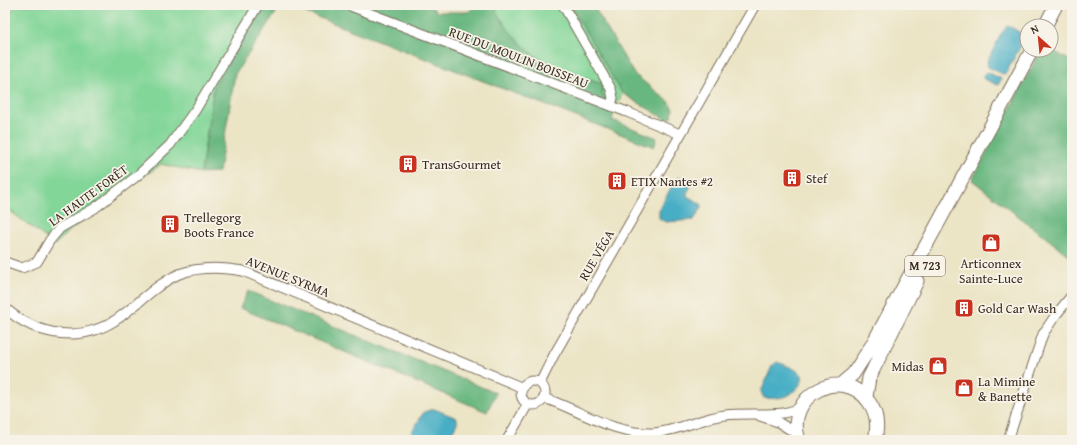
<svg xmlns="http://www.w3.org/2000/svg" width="1077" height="445" font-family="'Gentium Book Plus',serif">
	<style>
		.green { fill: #82d698; stroke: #5e805b }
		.forest { fill: #69b780; stroke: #52704f }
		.water { fill: #46aec5; stroke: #406c72 }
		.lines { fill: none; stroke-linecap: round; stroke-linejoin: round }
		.street-casing { stroke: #796b58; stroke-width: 11 }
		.primary-casing { stroke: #796b58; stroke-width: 15 }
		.street { stroke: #fff; stroke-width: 9 }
		.primary { stroke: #fff; stroke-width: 13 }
		.labels { text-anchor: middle; stroke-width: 3.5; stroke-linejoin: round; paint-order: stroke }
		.shield { fill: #f7f3e8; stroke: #73665b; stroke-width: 1 }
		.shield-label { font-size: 12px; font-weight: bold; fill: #3b2a1e }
		.street-label { font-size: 13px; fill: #3b2a1e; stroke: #f7f3e8 }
		.poi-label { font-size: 13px; fill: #3b2a1e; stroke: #f7f3e8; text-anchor: start }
	</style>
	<rect width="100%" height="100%" fill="#f7f3e8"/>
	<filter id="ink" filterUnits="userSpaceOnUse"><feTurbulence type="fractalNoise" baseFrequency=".025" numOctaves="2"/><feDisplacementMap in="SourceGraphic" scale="8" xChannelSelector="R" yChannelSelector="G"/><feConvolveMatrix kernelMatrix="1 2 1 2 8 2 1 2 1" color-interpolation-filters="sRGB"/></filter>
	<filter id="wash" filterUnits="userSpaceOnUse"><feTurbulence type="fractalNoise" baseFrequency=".012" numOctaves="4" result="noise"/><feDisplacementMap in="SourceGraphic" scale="16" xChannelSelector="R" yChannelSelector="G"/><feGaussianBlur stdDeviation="0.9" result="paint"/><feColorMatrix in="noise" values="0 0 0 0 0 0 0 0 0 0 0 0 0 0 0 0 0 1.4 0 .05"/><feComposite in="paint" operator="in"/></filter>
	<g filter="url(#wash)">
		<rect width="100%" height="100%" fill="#ebe4c5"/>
		<path class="green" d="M 15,5 L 263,5 L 214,86 L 201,173 L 161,164 L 67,232 L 55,245 L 5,207 L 5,24 Z
			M 494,5 L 570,5 L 622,93 L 614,113 L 602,94 L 603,84 L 573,75 L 533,55 L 512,35 L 496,12 Z"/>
		<path class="forest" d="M 263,5 L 281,5 L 235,74 L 219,172 L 201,173 L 214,86 Z
			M 286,5 L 335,5 L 344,8 L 349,5 L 428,5 L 438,12 L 468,12 L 477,5 L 494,5 C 496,13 501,19 506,26 C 530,61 564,73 603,84 L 602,94 L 614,113 L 612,120 L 657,138 L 654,147 Z
			M 570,5 L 593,5 L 634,74 L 668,101 L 673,109 L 672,117 L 667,120 L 622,93 Z
			M 1051,49 L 1072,62 L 1072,258 L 972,180 L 1041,50 Z
			M 248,291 L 496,393 L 487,412 L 240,308 Z"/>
		<path class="water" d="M 1008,25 L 1022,34 L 1025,38 L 1006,73 L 1003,74 L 988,67 L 987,62 L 1001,34 Z
			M 986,72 L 1000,78 L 1001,80 L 998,85 L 984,79 L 982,76 Z
			M 680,177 L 691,183 L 691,186 L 687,193 L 687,196 L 701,204 L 702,206 L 696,217 L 693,220 L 666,222 L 659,218 L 659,210 L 675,180 Z
			M 777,362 C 783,364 799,370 802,375 C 805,382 794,392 789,395 C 782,398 771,399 764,398 L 761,392 L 772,366 Z
			M 434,409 L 457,418 L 457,423 L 448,440 L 410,440 L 409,436 L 424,412 Z"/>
	</g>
	<g filter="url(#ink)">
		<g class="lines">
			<g class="street-casing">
				<path id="street" d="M 348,5 L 627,112 L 680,134
					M 563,5 L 611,89 L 613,98 L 611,105
					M 5,262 L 22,268 L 37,262 L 50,240 L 60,228 L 95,208 L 137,176 L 170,145 L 196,109 L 258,5
					M 5,308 C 38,337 83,344 120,317 C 139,303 157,284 179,274 C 200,266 221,267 243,271 L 523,388
					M521 393a12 12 0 1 1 24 0a12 12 0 1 1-24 0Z
					M 540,383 L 554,355 L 755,5
					M 544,398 C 580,410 614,435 654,433 C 678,431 701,418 725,415 C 744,413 764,415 783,413 C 789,412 795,410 800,408
					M 760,416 L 778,422 L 797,434
					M 507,440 L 528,404
					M 1008,440 L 1043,334 L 1055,316 L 1072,295"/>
			</g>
			<g class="primary-casing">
				<path id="primary" d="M 1045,26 L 1056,5
					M 840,385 L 853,374 L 872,345 L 1032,50
					M 866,397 L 869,378 L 917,281
					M 799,440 C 783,396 842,364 869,402 C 878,414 878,427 875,440"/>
			</g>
			<use href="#street" class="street"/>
			<use href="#primary" class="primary"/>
		</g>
	</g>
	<defs>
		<g id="building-square" transform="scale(1)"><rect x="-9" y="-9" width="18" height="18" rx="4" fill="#c8321e" stroke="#f7f3e8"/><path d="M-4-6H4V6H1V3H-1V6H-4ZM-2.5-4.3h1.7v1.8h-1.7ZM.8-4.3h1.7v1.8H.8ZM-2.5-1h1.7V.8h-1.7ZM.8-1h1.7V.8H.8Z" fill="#fff"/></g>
		<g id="shop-square" transform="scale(1)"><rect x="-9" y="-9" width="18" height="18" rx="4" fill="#c8321e" stroke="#f7f3e8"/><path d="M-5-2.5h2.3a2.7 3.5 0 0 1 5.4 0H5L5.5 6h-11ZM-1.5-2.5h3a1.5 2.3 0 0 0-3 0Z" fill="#fff"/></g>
	</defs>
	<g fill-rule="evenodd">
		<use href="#building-square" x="408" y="164"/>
		<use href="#building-square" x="792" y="178"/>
		<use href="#building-square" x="617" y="181"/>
		<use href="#building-square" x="170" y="224"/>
		<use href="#shop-square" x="991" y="243"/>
		<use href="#building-square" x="964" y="308"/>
		<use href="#shop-square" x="938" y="366"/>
		<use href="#shop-square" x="964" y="388"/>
	</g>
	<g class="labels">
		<rect class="shield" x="905" y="256" width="40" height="20" rx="3"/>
		<g class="shield-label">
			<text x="925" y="270">M 723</text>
		</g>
		<g class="street-label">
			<text transform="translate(519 57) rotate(21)" y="5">RUE DU MOULIN BOISSEAU</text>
			<text transform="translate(88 195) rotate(-36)" y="5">LA HAUTE FORÊT</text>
			<text transform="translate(596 255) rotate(-60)" y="5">RUE VÉGA</text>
			<text transform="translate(288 276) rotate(22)" y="5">AVENUE SYRMA</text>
		</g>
		<g class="poi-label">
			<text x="422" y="169">TransGourmet</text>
			<text x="806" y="183">Stef</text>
			<text x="631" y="186">ETIX Nantes #2</text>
			<text x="184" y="222">Trellegorg<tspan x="184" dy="15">Boots France</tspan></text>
			<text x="991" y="268" text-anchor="middle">Articonnex<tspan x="991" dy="15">Sainte-Luce</tspan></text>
			<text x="978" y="313">Gold Car Wash</text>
			<text x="924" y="371" text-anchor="end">Midas</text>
			<text x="978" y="386">La Mimine<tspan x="978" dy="15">&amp; Banette</tspan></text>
		</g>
	</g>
	<rect width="1077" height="445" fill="none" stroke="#f7f3e8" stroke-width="20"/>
	<g transform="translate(1039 38) rotate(333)"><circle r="19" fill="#f7f3e8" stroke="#aca397"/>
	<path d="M0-3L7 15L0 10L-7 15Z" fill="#c8321e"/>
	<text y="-6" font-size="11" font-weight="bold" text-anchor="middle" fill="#3b2a1e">N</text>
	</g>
</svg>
